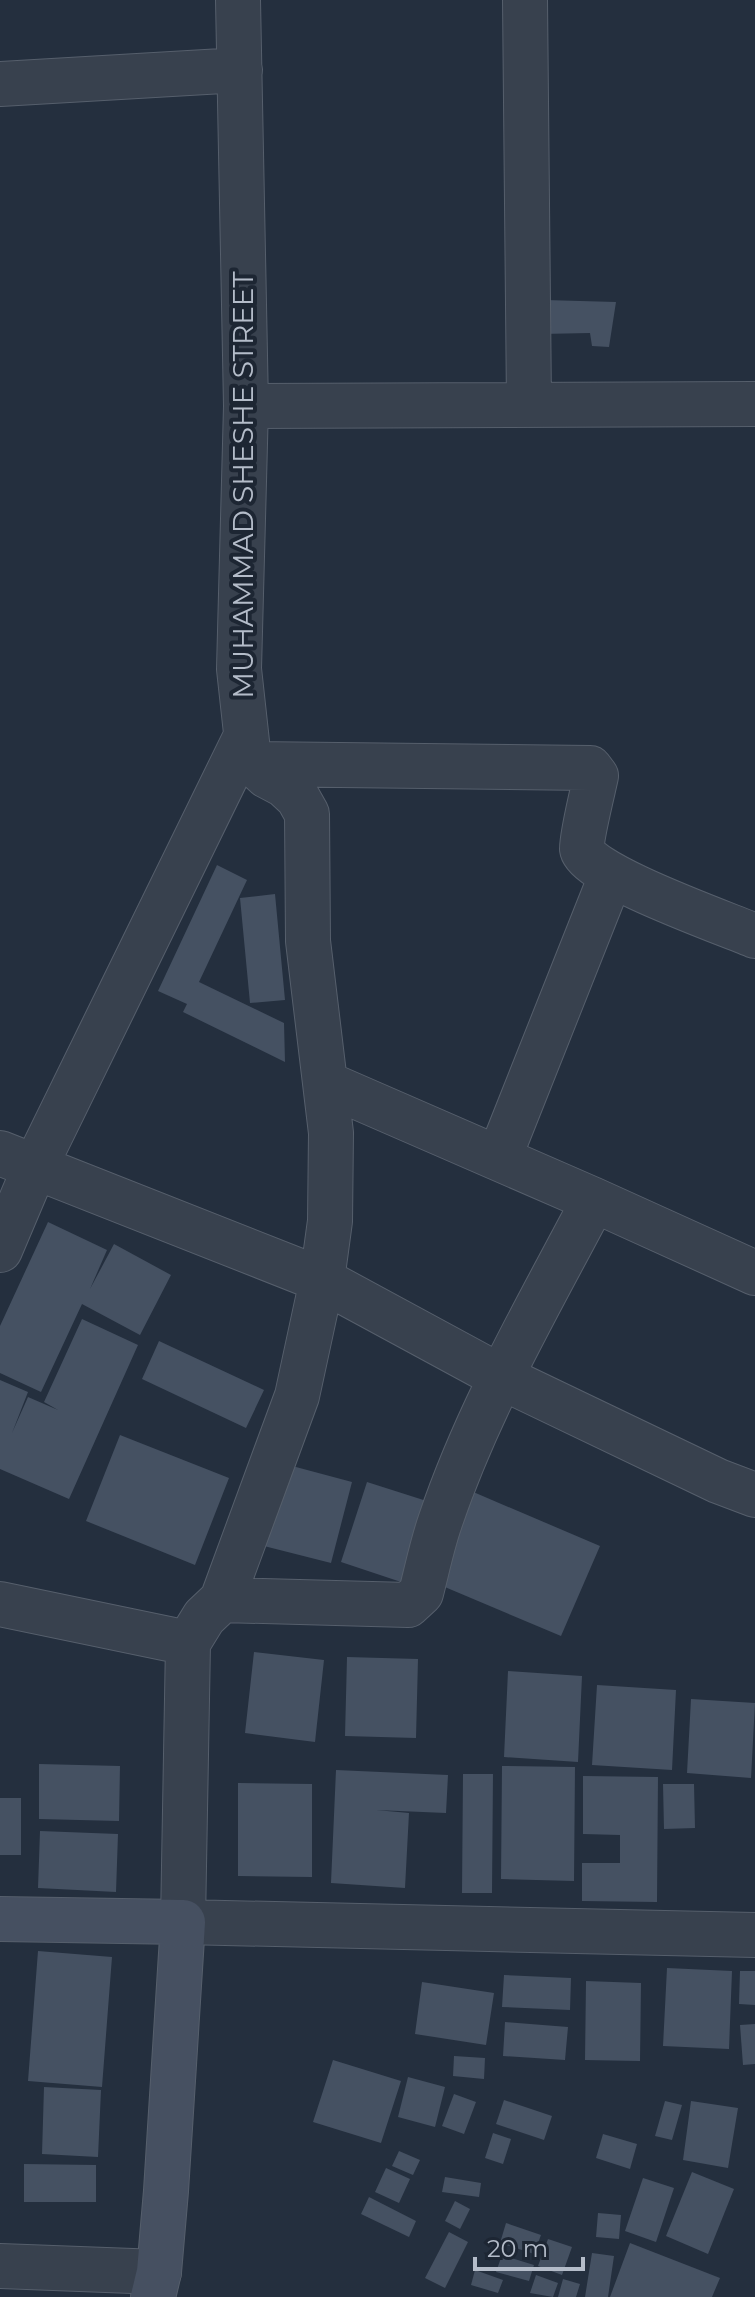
<svg xmlns="http://www.w3.org/2000/svg" width="755" height="2297" font-family="Montserrat,sans-serif">
	<style>
		.building { fill: #455162 }
		.lines { fill: none; stroke-linecap: round; stroke-linejoin: round }
		.street-casing { stroke: #565f6c; stroke-width: 46 }
		.secondary-casing { stroke: #565f6c; stroke-width: 46 }
		.street { stroke: #38414e; stroke-width: 44 }
		.secondary { stroke: #465061; stroke-width: 44 }
		.labels { text-anchor: middle; stroke-width: 8; stroke-linejoin: round; paint-order: stroke }
		.street-label { font-size: 28px; fill: #b4bcc9; stroke: #1d2633 }
	</style>
	<rect width="100%" height="100%" fill="#242f3e"/>
	<path class="building" d="M 545,300 L 616,302 L 609,347 L 592,346 L 590,333 L 541,334 Z
		M 217,865 L 247,880 L 199,982 L 284,1023 L 285,1062 L 183,1012 L 187,1004 L 158,991 Z
		M 275,894 L 285,1000 L 250,1003 L 240,898 Z
		M 48,1222 L 107,1250 L 90,1289 L 114,1244 L 171,1275 L 140,1335 L 82,1304 L 41,1392 L 0,1373 L 0,1326 Z
		M 82,1319 L 138,1345 L 69,1499 L 0,1469 L 0,1380 L 28,1392 L 12,1433 L 28,1397 L 58,1410 L 44,1402 Z
		M 159,1341 L 264,1390 L 246,1428 L 142,1379 Z
		M 120,1435 L 229,1478 L 195,1565 L 86,1521 Z
		M 281,1463 L 352,1482 L 331,1563 L 260,1545 Z
		M 367,1482 L 436,1504 L 410,1585 L 341,1562 Z
		M 471,1491 L 600,1546 L 561,1636 L 433,1582 Z
		M 254,1652 L 324,1660 L 315,1742 L 245,1733 Z
		M 347,1657 L 418,1659 L 416,1738 L 345,1736 Z
		M 508,1671 L 582,1676 L 578,1762 L 504,1757 Z
		M 597,1685 L 676,1690 L 672,1770 L 592,1765 Z
		M 691,1699 L 755,1703 L 751,1778 L 687,1773 Z
		M 39,1764 L 120,1766 L 119,1821 L 39,1819 Z
		M 502,1766 L 575,1767 L 574,1881 L 501,1879 Z
		M 336,1770 L 448,1775 L 446,1813 L 376,1810 L 409,1813 L 405,1888 L 331,1883 Z
		M 463,1774 L 493,1774 L 492,1893 L 462,1893 Z
		M 583,1776 L 658,1777 L 657,1902 L 582,1901 L 582,1863 L 620,1863 L 620,1835 L 583,1834 Z
		M 238,1783 L 312,1784 L 312,1877 L 238,1876 Z
		M 663,1784 L 694,1784 L 695,1828 L 664,1829 Z
		M 0,1798 L 21,1798 L 21,1855 L 0,1855 Z
		M 40,1831 L 118,1834 L 116,1892 L 38,1888 Z
		M 38,1951 L 112,1957 L 102,2087 L 28,2081 Z
		M 667,1968 L 732,1971 L 729,2049 L 663,2046 Z
		M 740,1971 L 755,1971 L 755,2005 L 739,2004 Z
		M 504,1975 L 571,1978 L 570,2010 L 502,2007 Z
		M 586,1981 L 641,1983 L 640,2061 L 585,2060 Z
		M 422,1982 L 494,1993 L 486,2045 L 415,2034 Z
		M 505,2022 L 568,2027 L 565,2060 L 503,2056 Z
		M 755,2024 L 755,2064 L 743,2065 L 740,2025 Z
		M 454,2056 L 485,2058 L 484,2079 L 453,2076 Z
		M 333,2060 L 401,2081 L 381,2143 L 313,2122 Z
		M 408,2077 L 445,2087 L 435,2127 L 398,2117 Z
		M 44,2087 L 101,2090 L 98,2157 L 42,2154 Z
		M 454,2094 L 476,2102 L 464,2134 L 442,2126 Z
		M 504,2100 L 552,2116 L 544,2140 L 496,2124 Z
		M 665,2101 L 682,2105 L 672,2140 L 655,2136 Z
		M 691,2101 L 738,2108 L 728,2168 L 683,2160 Z
		M 493,2133 L 511,2139 L 503,2164 L 485,2158 Z
		M 603,2134 L 637,2144 L 630,2169 L 596,2158 Z
		M 399,2151 L 420,2160 L 413,2175 L 392,2166 Z
		M 24,2164 L 96,2165 L 96,2202 L 24,2202 Z
		M 386,2168 L 410,2179 L 399,2203 L 375,2192 Z
		M 692,2172 L 734,2189 L 708,2254 L 666,2236 Z
		M 445,2177 L 481,2183 L 479,2197 L 442,2192 Z
		M 643,2178 L 674,2188 L 656,2242 L 625,2231 Z
		M 369,2197 L 416,2221 L 409,2237 L 361,2214 Z
		M 455,2201 L 470,2209 L 460,2229 L 445,2221 Z
		M 598,2213 L 621,2215 L 619,2239 L 596,2237 Z
		M 506,2223 L 541,2235 L 534,2254 L 500,2243 Z
		M 449,2232 L 468,2242 L 445,2288 L 425,2278 Z
		M 548,2239 L 572,2247 L 562,2275 L 538,2266 Z
		M 630,2243 L 720,2278 L 712,2297 L 610,2297 Z
		M 592,2253 L 614,2256 L 608,2297 L 585,2297 Z
		M 502,2255 L 534,2265 L 529,2281 L 496,2272 Z
		M 475,2270 L 503,2280 L 498,2293 L 471,2285 Z
		M 536,2275 L 558,2283 L 553,2297 L 530,2293 Z
		M 563,2279 L 580,2284 L 576,2297 L 558,2297 Z"/>
	<g class="lines">
		<g class="street-casing">
			<path id="street" d="M 238,0 L 246,406 L 239,669 L 248,751 L 254,764 L 267,776 L 284,785 L 298,798 L 307,814 L 308,941 L 331,1133 L 330,1221 L 322,1280 L 297,1396 L 222,1600 L 204,1617 L 188,1643 L 183,1922 L 755,1935
				M 525,0 L 529,405
				M 0,84 L 240,70
				M 246,406 L 755,404
				M 254,764 L 590,768 L 596,776 C 593,790 581,838 582,849 C 585,874 727,924 755,936
				M 325,1083 L 594,1200 L 755,1273
				M 0,1153 L 322,1280 L 501,1377 L 718,1481 L 755,1495
				M 499,1158 L 611,876
				M 0,1250 L 36,1165 L 246,736
				M 222,1600 L 408,1605 L 421,1593 C 427,1570 432,1545 440,1522 C 478,1409 539,1305 594,1200
				M 0,1604 L 188,1643
				M 0,2266 L 159,2272"/>
		</g>
		<g class="secondary-casing">
			<path id="secondary" d="M 0,1919 L 183,1922 L 166,2191 L 159,2272 L 153,2297"/>
		</g>
		<use href="#street" class="street"/>
		<use href="#secondary" class="secondary"/>
	</g>
	<g class="labels">
		<g class="street-label">
			<text transform="translate(243 485) rotate(-90)" y="10">MUHAMMAD SHESHE STREET</text>
		</g>
	</g>
	<path d="M475 2257v12h108v-12" fill="none" stroke="#b4bcc9" stroke-width="4"/>
	<text x="487" y="2257" font-size="24" fill="#b4bcc9" stroke="#1d2633" stroke-width="6" paint-order="stroke">20 m</text>
</svg>
